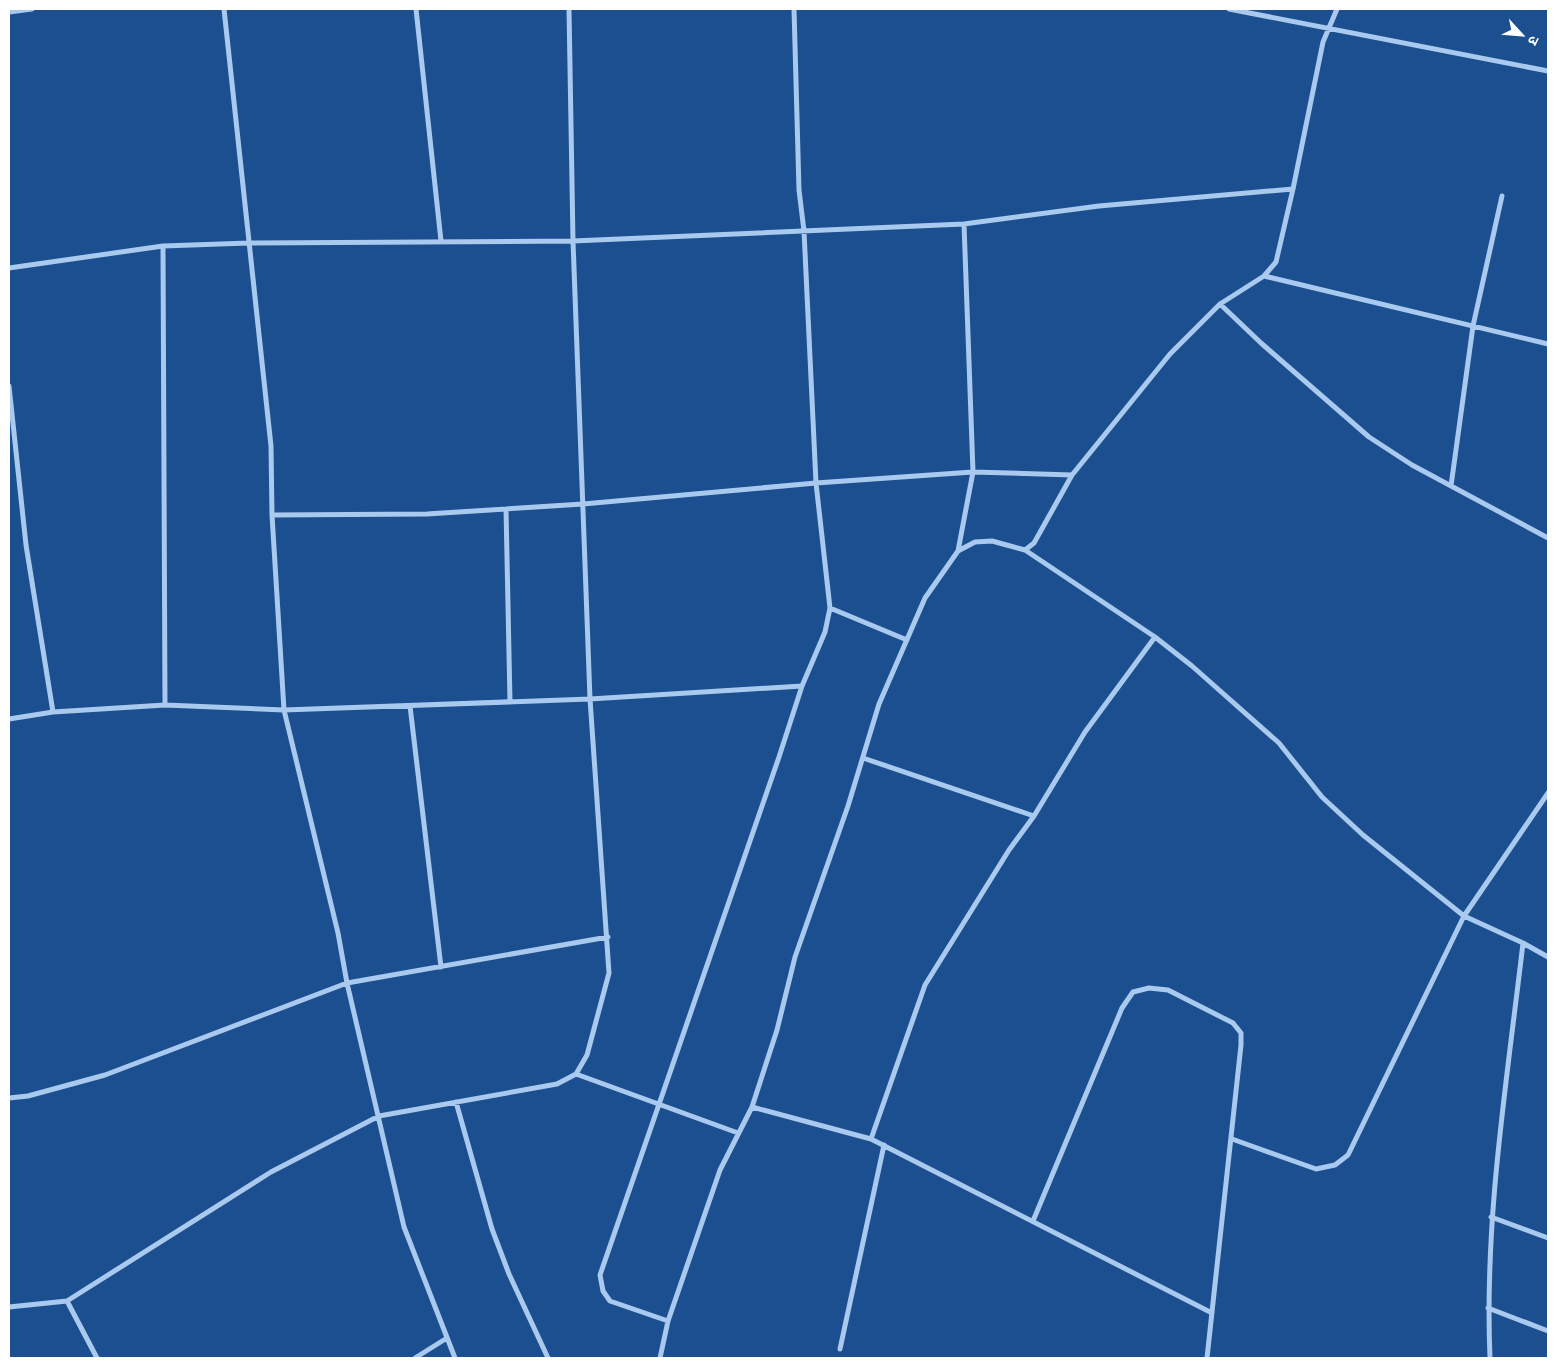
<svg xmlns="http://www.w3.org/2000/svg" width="1557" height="1367" font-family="Mulish,'Noto Sans Devanagari',sans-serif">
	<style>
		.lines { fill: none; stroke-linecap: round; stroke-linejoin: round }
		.minor { stroke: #a9c9ee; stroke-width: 5 }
	</style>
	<rect width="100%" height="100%" fill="#1b4f8f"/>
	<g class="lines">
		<path class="minor" d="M 224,9 L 271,446 L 272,515 L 284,710 L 338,933 L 347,983 L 404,1227 L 455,1358
			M 416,9 L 441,241
			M 1229,9 L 1548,71
			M 9,12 L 32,9
			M 163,246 L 165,705
			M 9,268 L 163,246 L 249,243 L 573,241 L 964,224 L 1099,206 L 1293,189
			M 1264,276 L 1548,344
			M 1220,304 L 1261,343 L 1369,437 L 1412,465 L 1548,538
			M 9,386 L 26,545 L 53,712
			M 1451,486 L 1473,326 L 1502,196
			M 506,509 L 510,702
			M 272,515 L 427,514 L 583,504 L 816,483 L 973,472 L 1072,475
			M 1025,550 L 1155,637 L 1192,666 L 1279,743 L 1322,797 L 1363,835 L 1464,916 L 1523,943 C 1507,1081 1484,1219 1490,1358
			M 958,551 L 973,472 L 964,224
			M 830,608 L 907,640
			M 1155,637 L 1085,732 L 1034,816 L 1009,850 L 925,985 L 871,1139 L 1212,1313
			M 410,706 L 441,967
			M 9,719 L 53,712 L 165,705 L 284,710 L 590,699 L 802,686
			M 863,758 L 1034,816
			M 1523,943 L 1548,957
			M 576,1074 L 738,1133
			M 9,1098 L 28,1096 L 105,1075 L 347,983 L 608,937
			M 456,1102 L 492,1229 L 509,1274 L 548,1358
			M 752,1107 L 871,1139
			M 1232,1139 L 1316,1169 L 1335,1165 L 1348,1155 L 1464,916 L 1548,793
			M 1491,1217 L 1548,1238
			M 1033,1221 L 1122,1008 L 1133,992 L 1149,988 L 1168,990 L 1233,1023 L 1241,1033 L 1241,1045 L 1207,1358
			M 67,1301 L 97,1358
			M 9,1307 L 67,1301 L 271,1172 L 379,1116 L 557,1084 L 576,1074 L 587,1055 L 609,973 L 590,699 L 573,241 L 569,9
			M 1488,1308 L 1548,1331
			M 668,1321 L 610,1301 L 603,1291 L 600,1275 L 779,757 L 802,686 L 825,632 L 830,608 L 816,483 L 804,231 L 799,190 L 794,9
			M 840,1349 L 884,1145
			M 415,1358 L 447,1338
			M 660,1358 L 668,1321 L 720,1170 L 752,1107 L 777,1030 L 795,957 L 848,806 L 879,704 L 925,598 L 958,551 L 975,542 L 992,541 L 1025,550 L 1034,543 L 1072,475 L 1170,354 L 1220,304 L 1264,276 L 1276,262 L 1293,189 L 1323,42 L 1337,9"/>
	</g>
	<rect width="1557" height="1367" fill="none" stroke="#ffffff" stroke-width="20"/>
	<g transform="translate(1522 35) rotate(116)" stroke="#1b4f8f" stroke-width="4" paint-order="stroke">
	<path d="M0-4L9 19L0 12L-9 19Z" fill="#ffffff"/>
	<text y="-8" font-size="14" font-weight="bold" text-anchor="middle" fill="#ffffff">उ</text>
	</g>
</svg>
